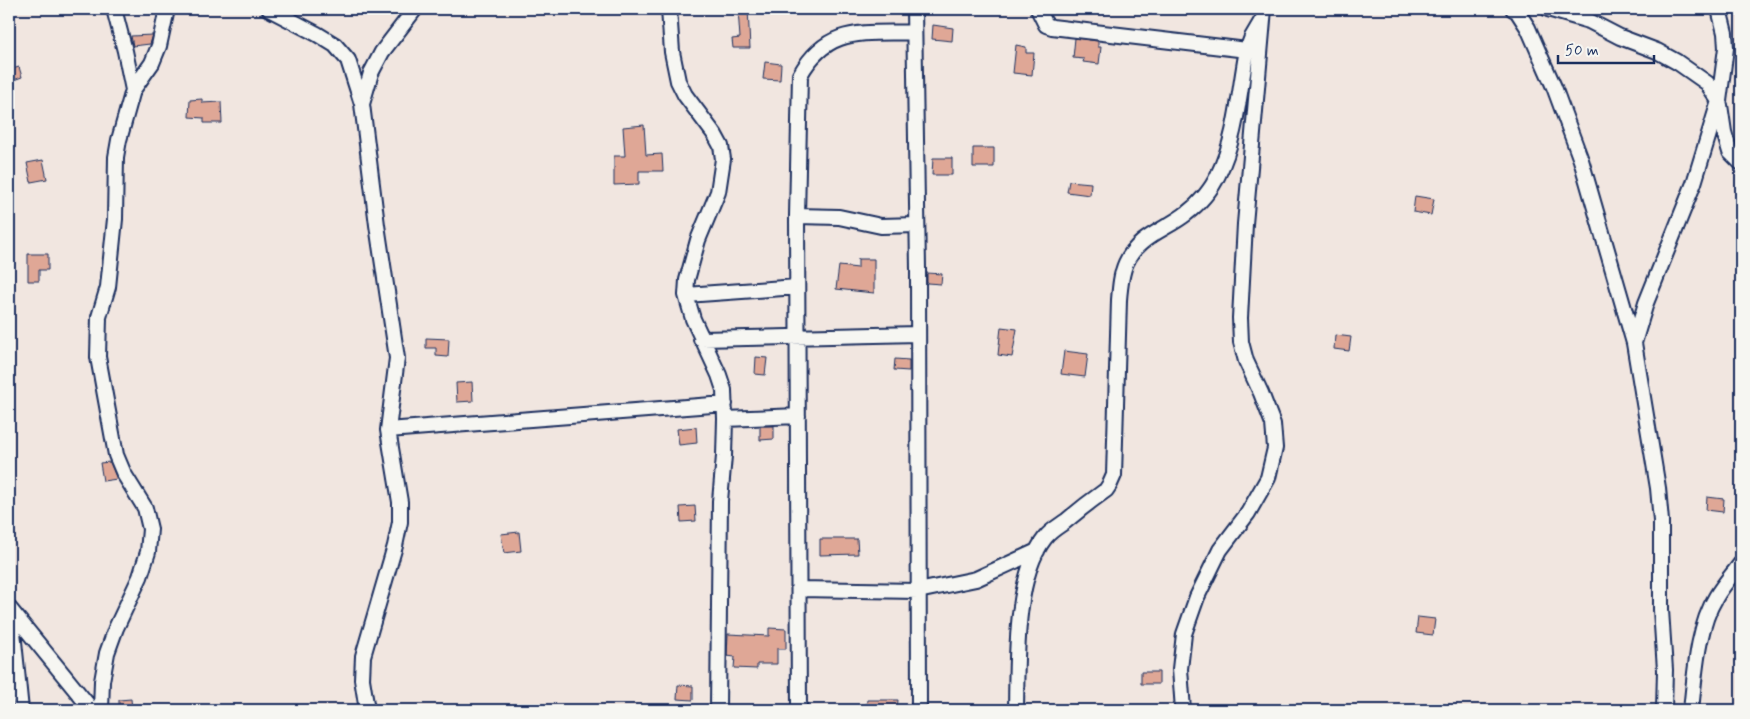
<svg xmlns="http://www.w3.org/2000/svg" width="1750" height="719" font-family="Mynerve,sans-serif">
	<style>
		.building { fill: #dfa796; stroke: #1b2f5e }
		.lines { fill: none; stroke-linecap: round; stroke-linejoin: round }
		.minor-casing { stroke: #1b2f5e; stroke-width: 18 }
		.minor { stroke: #f6f6f2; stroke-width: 14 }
	</style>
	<rect width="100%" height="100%" fill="#f1e6e0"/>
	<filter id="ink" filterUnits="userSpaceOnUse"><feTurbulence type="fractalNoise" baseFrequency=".02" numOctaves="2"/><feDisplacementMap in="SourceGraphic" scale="10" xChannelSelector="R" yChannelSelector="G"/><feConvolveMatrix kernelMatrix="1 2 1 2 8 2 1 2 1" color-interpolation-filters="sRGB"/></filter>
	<g filter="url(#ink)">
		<path class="building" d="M 738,9 L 748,9 L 750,48 L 733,48 L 732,39 L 740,38 Z
			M 933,25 L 953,28 L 952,41 L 932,39 Z
			M 153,35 L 150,44 L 133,46 L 131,36 Z
			M 1075,38 L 1098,41 L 1098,47 L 1101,47 L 1099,64 L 1083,62 L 1084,59 L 1073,58 Z
			M 1016,45 L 1026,47 L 1026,53 L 1034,53 L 1032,75 L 1013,73 Z
			M 765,62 L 781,64 L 780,80 L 763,79 Z
			M 19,67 L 22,77 L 11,81 L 9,70 Z
			M 202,99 L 202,103 L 221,102 L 222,123 L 204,123 L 204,118 L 189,117 L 190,100 Z
			M 644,125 L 646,155 L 662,154 L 663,171 L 639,171 L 639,184 L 614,185 L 614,156 L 625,156 L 623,127 Z
			M 973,148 L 994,148 L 994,167 L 973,167 Z
			M 933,158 L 952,158 L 952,175 L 932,175 Z
			M 43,160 L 47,179 L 31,182 L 27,163 Z
			M 1069,181 L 1091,183 L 1090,195 L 1067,192 Z
			M 1415,196 L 1434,199 L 1431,215 L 1413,212 Z
			M 28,254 L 48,254 L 48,270 L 39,270 L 39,281 L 28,281 Z
			M 858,259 L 874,259 L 874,293 L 836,289 L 839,266 L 858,268 Z
			M 927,273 L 942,274 L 941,284 L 927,283 Z
			M 1001,327 L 1017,329 L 1012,357 L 998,355 Z
			M 1335,335 L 1351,337 L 1349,351 L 1334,349 Z
			M 426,338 L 449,339 L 448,357 L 436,356 L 436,348 L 426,348 Z
			M 1064,351 L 1088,354 L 1085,377 L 1061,374 Z
			M 756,357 L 767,358 L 765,375 L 755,374 Z
			M 895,359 L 909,360 L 909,371 L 894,370 Z
			M 472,382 L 473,401 L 457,402 L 456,383 Z
			M 760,426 L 774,426 L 774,439 L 760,440 Z
			M 696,427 L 697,443 L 679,445 L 677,429 Z
			M 110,462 L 117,479 L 103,481 L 100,463 Z
			M 1707,497 L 1724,499 L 1723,512 L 1706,510 Z
			M 695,506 L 696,521 L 681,522 L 680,507 Z
			M 519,532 L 521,551 L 504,553 L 501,534 Z
			M 820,539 L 857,539 L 858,554 L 820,555 Z
			M 1418,617 L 1435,619 L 1433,635 L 1416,633 Z
			M 769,628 L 786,629 L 786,649 L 777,649 L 777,664 L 757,664 L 757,669 L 734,668 L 735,657 L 727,656 L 728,634 L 769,636 Z
			M 1141,672 L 1159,672 L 1159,684 L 1141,684 Z
			M 678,685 L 693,686 L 693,700 L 677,699 Z
			M 131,699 L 132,709 L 119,710 L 119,700 Z
			M 867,700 L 898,700 L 897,710 L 866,706 Z"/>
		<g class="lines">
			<g class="minor-casing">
				<path id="minor" d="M 114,9 L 125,51 L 133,90
					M 269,9 L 317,34 L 335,45 L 348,60 L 362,104 L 377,225 L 397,358 L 388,430 L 400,502 L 400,522 L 395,546 L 363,656 L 362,679 L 367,710
					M 669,9 L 672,52 L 678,81 L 685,95 L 715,135 L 721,146 L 723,159 L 718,192 L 698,240 L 687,280 L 686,295 L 693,319 L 719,375 L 724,390 L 725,419 L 724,456 L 720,501 L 718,710
					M 914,9 L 918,269 L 919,710
					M 1038,9 L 1046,25 L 1052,27 L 1247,50
					M 1513,9 L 1517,11 L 1528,28 L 1535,44 L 1554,87 L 1581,160 L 1634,343 L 1658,488 L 1661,521 L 1661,610 L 1665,670 L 1664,710
					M 1548,9 L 1589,21 L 1620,37 L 1657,51 L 1677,62 L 1707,83 L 1719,101 L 1726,48 L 1725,33 L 1719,9
					M 362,104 L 371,73 L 382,52 L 415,9
					M 1720,105 L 1724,132 L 1730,152 L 1741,163
					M 797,216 L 839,217 L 881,226 L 917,225
					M 686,295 L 797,287
					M 701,339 L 918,334
					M 1634,343 L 1646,303 L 1694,183 L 1719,101
					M 725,419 L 798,416
					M 388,430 L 725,404
					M 799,589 L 918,591 L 976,579 L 1037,551
					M 9,608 L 92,710
					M 11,612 L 21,710
					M 101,710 L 102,681 L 107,653 L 116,628 L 140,577 L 148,552 L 150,529 L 145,508 L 124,474 L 116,455 L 98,357 L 99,317 L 108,287 L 115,219 L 116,157 L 119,140 L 133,90 L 152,63 L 159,46 L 167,9
					M 799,710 L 797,216 L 800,75 C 828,25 864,34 914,32
					M 1016,710 C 1017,662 1014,577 1045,538 C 1050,531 1059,526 1066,521 C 1079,510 1092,500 1106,490 L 1110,484 L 1114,475 L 1119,300 C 1120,287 1121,274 1126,263 C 1138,236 1166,230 1187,213 C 1199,204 1212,189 1218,175 C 1237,137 1239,91 1247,50 L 1252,37 L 1262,20
					M 1183,710 L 1180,669 L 1184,634 L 1197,597 L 1220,550 L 1248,513 L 1268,478 L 1275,448 L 1273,424 L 1261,393 L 1246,361 L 1241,342 L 1240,318 L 1245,224 L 1264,9
					M 1691,710 C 1695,675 1697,628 1716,597 C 1723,585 1733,574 1741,563"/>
			</g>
			<use href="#minor" class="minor"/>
		</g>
	</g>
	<rect width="1750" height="719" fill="none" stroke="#f6f6f2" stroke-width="30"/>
	<rect x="15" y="15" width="1720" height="689" fill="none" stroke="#1b2f5e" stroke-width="2" filter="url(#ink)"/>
	<path d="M1558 55v8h96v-8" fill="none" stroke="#1b2f5e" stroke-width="2.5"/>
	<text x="1565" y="55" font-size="15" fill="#1b2f5e" stroke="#f6f6f2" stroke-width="4" paint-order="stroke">50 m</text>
</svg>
